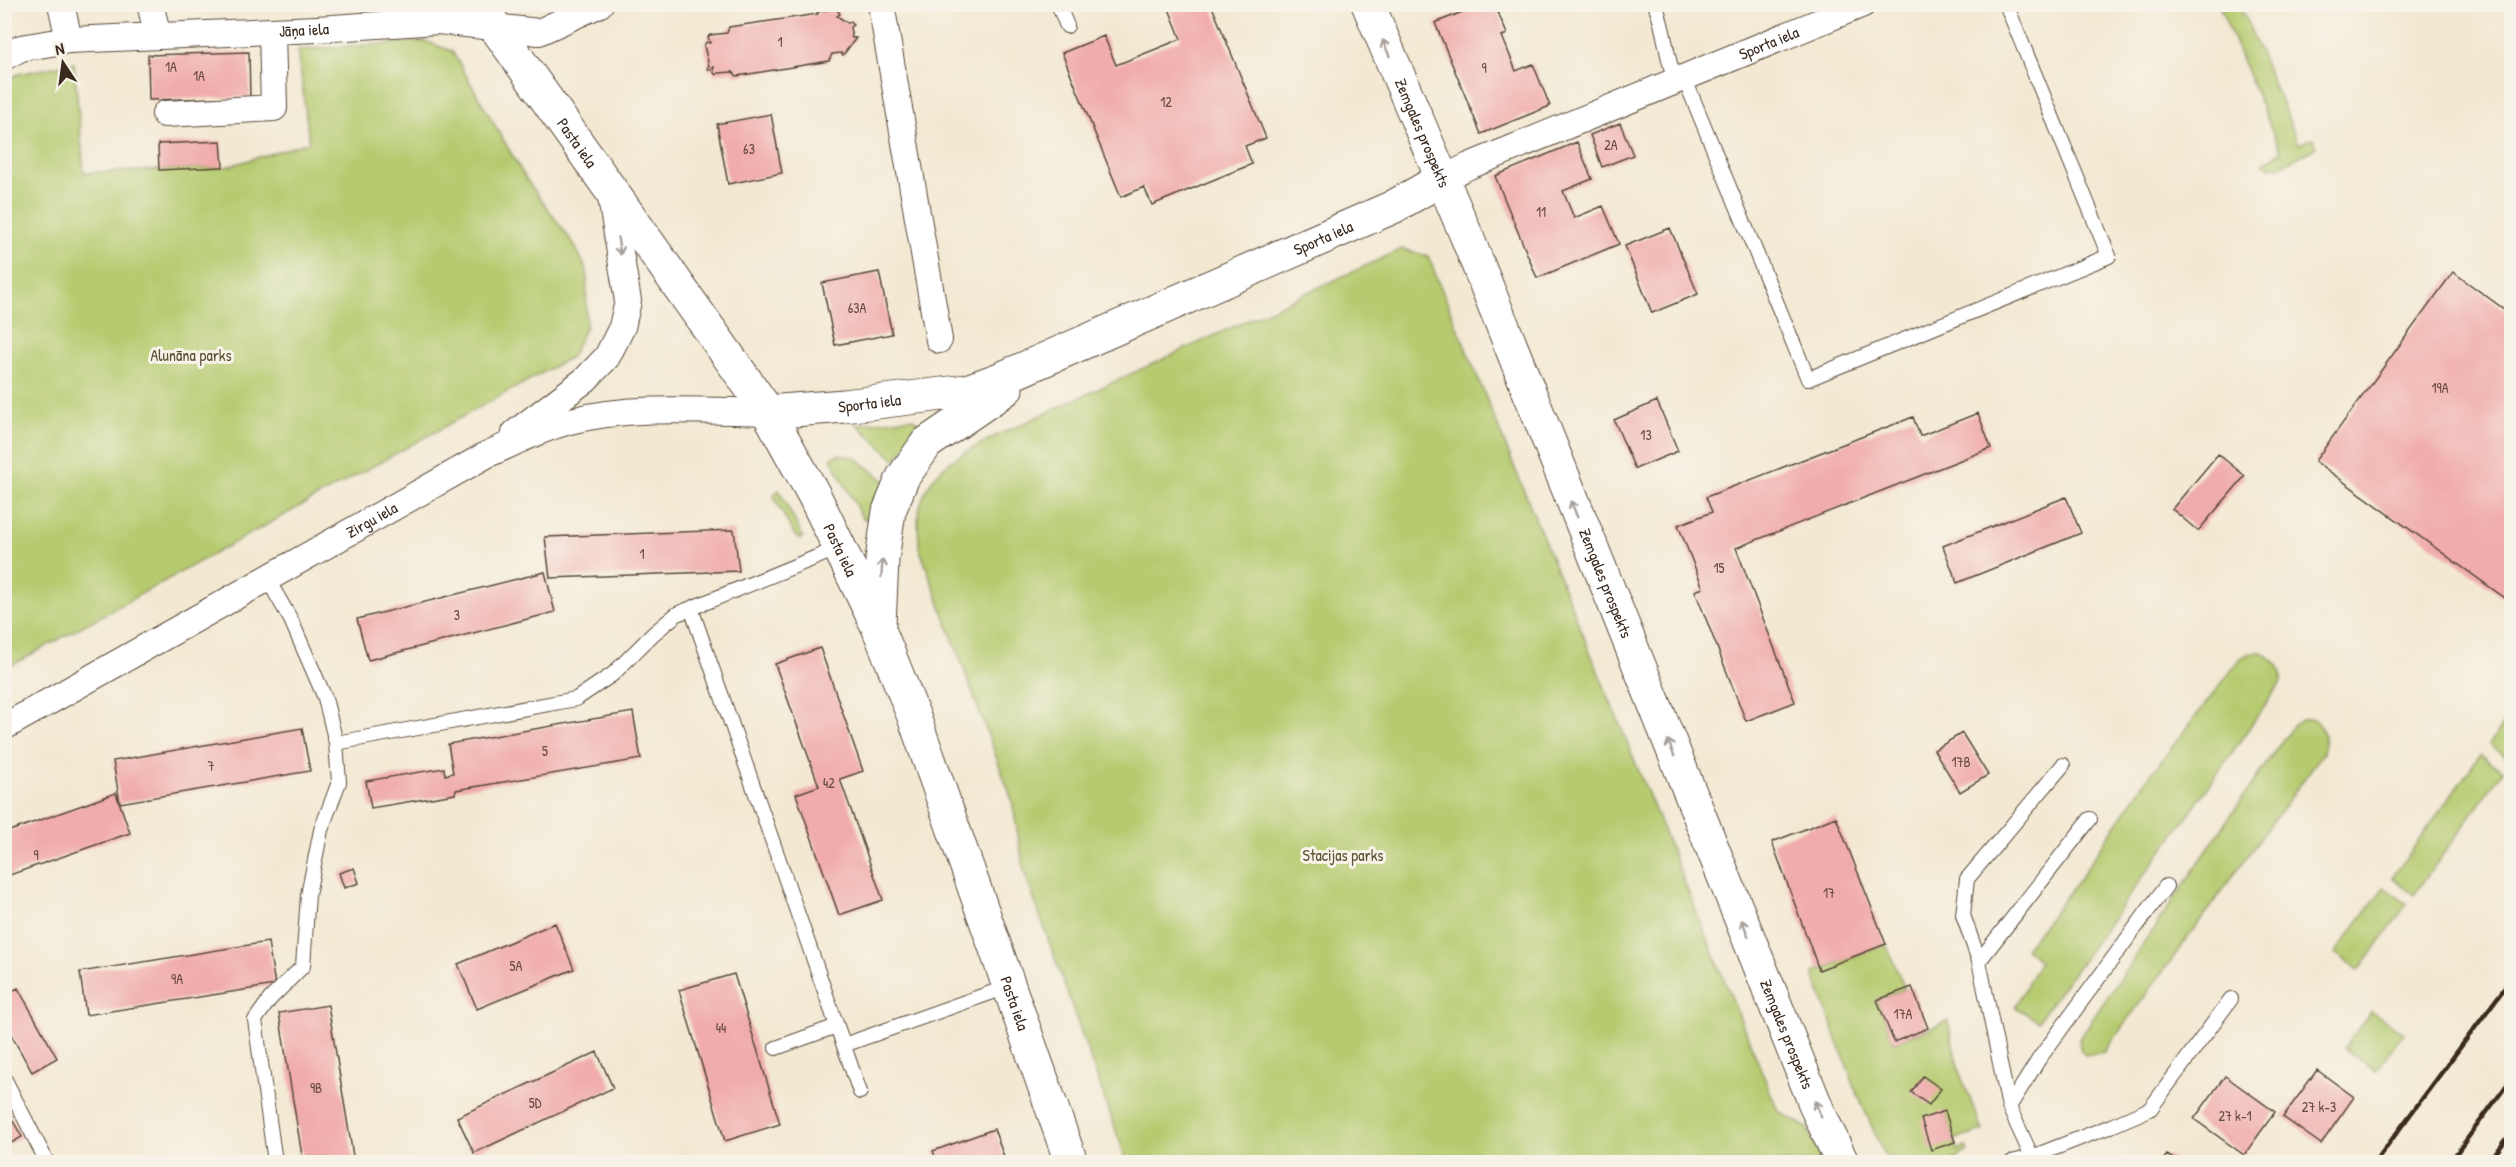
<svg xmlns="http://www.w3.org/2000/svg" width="2516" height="1167" font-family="'Patrick Hand',sans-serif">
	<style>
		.green { fill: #b6cb70; stroke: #787a47; stroke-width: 1.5 }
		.building { fill: #f0acab }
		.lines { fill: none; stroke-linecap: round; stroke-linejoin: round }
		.lane-casing { stroke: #574739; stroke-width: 16 }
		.street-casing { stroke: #574739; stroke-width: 28 }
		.secondary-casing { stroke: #574739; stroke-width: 35 }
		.lane { stroke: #fff; stroke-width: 14 }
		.street { stroke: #fff; stroke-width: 26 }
		.secondary { stroke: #fff; stroke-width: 33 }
		.rail { stroke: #3b2a1e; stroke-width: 4.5 }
		.oneway { stroke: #a79f9a }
		.labels { text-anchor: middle; stroke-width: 6; stroke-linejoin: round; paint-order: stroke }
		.number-label { font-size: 14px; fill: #684a41 }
		.street-label { font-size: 16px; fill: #3b2a1e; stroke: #f7f3e8 }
		.park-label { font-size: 16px; fill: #5a5232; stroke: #f7f3e8 }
	</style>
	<rect width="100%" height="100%" fill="#f7f3e8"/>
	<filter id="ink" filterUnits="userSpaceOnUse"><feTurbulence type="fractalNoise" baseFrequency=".0167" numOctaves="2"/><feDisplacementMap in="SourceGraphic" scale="12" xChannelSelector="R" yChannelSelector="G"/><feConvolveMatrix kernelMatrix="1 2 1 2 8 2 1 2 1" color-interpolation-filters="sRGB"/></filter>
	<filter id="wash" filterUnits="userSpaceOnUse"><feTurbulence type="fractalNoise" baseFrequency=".008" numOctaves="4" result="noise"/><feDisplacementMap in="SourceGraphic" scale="24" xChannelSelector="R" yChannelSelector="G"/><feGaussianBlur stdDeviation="1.35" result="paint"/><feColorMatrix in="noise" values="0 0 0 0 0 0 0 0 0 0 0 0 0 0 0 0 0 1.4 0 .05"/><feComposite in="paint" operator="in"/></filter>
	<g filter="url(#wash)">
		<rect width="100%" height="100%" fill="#f3e9d3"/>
		<path class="green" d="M 2219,5 L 2240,5 L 2299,144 L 2314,138 L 2316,147 L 2312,150 L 2280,166 L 2268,167 L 2263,163 L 2281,152 Z
			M 425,41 L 452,51 L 526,179 L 575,246 L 587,271 L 586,327 L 571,357 L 5,669 L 5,80 L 19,74 L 74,63 L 84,173 L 226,167 L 309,142 L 298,50 Z
			M 1402,249 L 1428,256 L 1778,1111 L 1807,1128 L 1822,1162 L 1127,1162 L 1024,871 L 1012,800 L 919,547 C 919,536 917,521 919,510 C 930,466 959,456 996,436 Z
			M 912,418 L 918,422 L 919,431 L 895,460 L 857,424 Z
			M 839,454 L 856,458 L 886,482 L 875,516 L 870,520 L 862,518 L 831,458 Z
			M 779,490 L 803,537 L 800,539 L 795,536 L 774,498 L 776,492 Z
			M 2261,652 C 2275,661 2282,664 2281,682 L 2199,800 L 2038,1021 L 2015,1007 L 2040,961 L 2025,949 L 2080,878 L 2145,782 L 2241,658 L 2250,653 Z
			M 2511,713 L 2511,760 L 2489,744 Z
			M 2304,719 L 2314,719 C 2326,729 2325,739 2323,753 L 2104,1052 L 2085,1055 L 2080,1048 L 2079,1039 L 2272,755 L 2293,725 Z
			M 2480,755 L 2503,771 L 2414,895 L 2392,878 Z
			M 2384,887 L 2407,904 L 2359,970 L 2335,953 Z
			M 1886,944 L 1905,989 L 1877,1000 L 1894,1042 L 1948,1021 L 1959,1071 L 1983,1131 L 1954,1140 L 1945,1112 L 1957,1150 L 1966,1147 L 1968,1151 L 1951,1162 L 1899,1162 L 1884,1155 L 1855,1088 L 1813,974 L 1819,970 Z
			M 2371,1011 L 2404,1033 L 2376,1071 L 2344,1048 Z"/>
		<g id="blocks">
			<path class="building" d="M 1180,4 L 1211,4 L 1266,138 L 1245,146 L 1252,164 L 1152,205 L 1144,187 L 1121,197 L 1062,53 L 1104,36 L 1116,65 L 1181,39 L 1169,9 Z
				M 1482,4 L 1489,4 L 1490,7 L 1495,5 L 1507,34 L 1502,36 L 1516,71 L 1533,64 L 1550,106 L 1481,134 L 1435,23 Z
				M 836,8 L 840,14 L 837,16 L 848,23 L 851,21 L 853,25 L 850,27 L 852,38 L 856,38 L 843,55 L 841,53 L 832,54 L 829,61 L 737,76 L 733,72 L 718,73 L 716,75 L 714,73 L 714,67 L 710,70 L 707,68 L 709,66 L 704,46 L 706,42 L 710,43 L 708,37 L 710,35 L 727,33 L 729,27 L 818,14 L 817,12 Z
				M 249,52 L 250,97 L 149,100 L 148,55 Z
				M 771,114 L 782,173 L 728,184 L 717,124 Z
				M 1620,123 L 1633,155 L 1602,167 L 1590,135 Z
				M 221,141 L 223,167 L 159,170 L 158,144 Z
				M 1577,142 L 1592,179 L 1563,191 L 1574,218 L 1603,206 L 1619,244 L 1537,278 L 1495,176 Z
				M 1670,228 L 1698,294 L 1652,313 L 1625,246 Z
				M 879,272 L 892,334 L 835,345 L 822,283 Z
				M 2453,272 L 2512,315 L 2512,603 L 2315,461 Z
				M 1657,401 L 1678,451 L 1635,469 L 1614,420 Z
				M 1978,413 L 1991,448 L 1736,548 L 1795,702 L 1746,721 L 1695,591 L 1703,588 L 1678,525 L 1712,512 L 1706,497 L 1913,417 L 1920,436 Z
				M 2218,454 L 2245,476 L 2198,531 L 2172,509 Z
				M 2066,497 L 2081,533 L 1957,583 L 1943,546 Z
				M 734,530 L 739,571 L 550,578 L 545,537 Z
				M 545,572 L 555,612 L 368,660 L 357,619 Z
				M 820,648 L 863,771 L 840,779 L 883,900 L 839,915 L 796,794 L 819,786 L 775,664 Z
				M 633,712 L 641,759 L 456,790 L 455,794 L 371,808 L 366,781 L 444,768 L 445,775 L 453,773 L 448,744 Z
				M 302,728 L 310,771 L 120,803 L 113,761 Z
				M 1962,733 L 1988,775 L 1960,792 L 1934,750 Z
				M 116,793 L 130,833 L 4,877 L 4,833 Z
				M 1836,817 L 1886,944 L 1819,970 L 1772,842 Z
				M 354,868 L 359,883 L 344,888 L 339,873 Z
				M 555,923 L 574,969 L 477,1009 L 458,964 Z
				M 268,942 L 275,985 L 86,1015 L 80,972 Z
				M 734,974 L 780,1124 L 725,1141 L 679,990 Z
				M 1912,987 L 1928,1028 L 1894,1042 L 1877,1000 Z
				M 18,988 L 57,1058 L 32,1072 L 4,1022 L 4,995 Z
				M 328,1005 L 354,1162 L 303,1162 L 279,1013 Z
				M 597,1052 L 613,1088 L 474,1153 L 457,1117 Z
				M 2317,1070 L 2354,1097 L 2321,1144 L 2283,1117 Z
				M 1923,1076 L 1941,1089 L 1929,1105 L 1911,1092 Z
				M 2225,1076 L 2275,1112 L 2244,1155 L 2194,1119 Z
				M 4,1105 L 22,1137 L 4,1147 Z
				M 1945,1111 L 1955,1142 L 1931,1150 L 1921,1119 Z
				M 994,1129 L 1006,1162 L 937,1162 L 933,1151 Z
				M 2167,1155 L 2178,1162 L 2161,1162 Z"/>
		</g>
	</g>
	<g filter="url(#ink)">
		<use href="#blocks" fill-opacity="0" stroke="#574739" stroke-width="1.5"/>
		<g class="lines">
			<g class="lane-casing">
				<path id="lane" d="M 1058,4 L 1067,26
					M 1655,4 C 1665,29 1666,56 1675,81
					M 1684,77 L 1808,379 L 2109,256 L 2006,4
					M 268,580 L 291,620 L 325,698 L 336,743 L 576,699 L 613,674 L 653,634 L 677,614 L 839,548
					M 691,608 L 860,1092
					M 1979,961 L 2090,819
					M 844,1045 L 1010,986
					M 776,1048 L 837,1026
					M 4,1078 L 47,1162
					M 2009,1107 L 2039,1059 L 2166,886
					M 275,1162 L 255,1020 L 270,999 L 303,966 L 308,895 L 321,830 L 339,782 L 336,743
					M 2012,1162 L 2032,1157 L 2111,1126 L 2150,1109 L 2231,999
					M 2031,1162 L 2032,1157 L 2009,1107 L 1979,961 L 1963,915 L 1967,879 L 2063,765"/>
			</g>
			<g class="street-casing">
				<g id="street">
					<path d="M 61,4 L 69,40"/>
					<path d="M 150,4 L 158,36"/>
					<path d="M 881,4 L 939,340"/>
					<path id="s1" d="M 4,57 L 21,48 L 69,40 L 317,29 L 438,21 L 539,32 L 600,4"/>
					<path d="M 165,114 L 274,108 L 272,31"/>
					<path id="s2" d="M 1442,179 L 1469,166 L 1863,4"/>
					<path d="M 515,433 L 586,379 L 607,357 L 622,327 L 628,301 L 610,192"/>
					<path id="s3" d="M 4,727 L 488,454 C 514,443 542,428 570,421 C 633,405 703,411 768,412"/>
				</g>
			</g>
			<g class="secondary-casing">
				<g id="secondary">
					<path id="s4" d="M 479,4 L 768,412 L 814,495 L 878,627 L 914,717 L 1071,1162"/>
					<path id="s5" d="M 1368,4 L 1467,237 L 1818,1111 L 1842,1162"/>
					<path id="s6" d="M 768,412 L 844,406 L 967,391 L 1000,379 L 1393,207 L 1442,179"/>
					<path d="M 879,624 L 882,560 L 889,511 L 903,477 L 927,443 L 1006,389"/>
				</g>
			</g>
			<use href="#lane" class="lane"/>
			<use href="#street" class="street"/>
			<use href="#secondary" class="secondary"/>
			<path class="rail" d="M 2375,1162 L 2512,978
				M 2450,1162 L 2512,1078
				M 2489,1162 L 2512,1132"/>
		</g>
		<defs><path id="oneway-shaft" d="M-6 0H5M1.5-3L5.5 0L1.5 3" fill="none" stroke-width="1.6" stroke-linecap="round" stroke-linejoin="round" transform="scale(1.5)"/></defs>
		<g class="oneway">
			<use href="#oneway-shaft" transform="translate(1386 48) rotate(-113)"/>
			<use href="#oneway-shaft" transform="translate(619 246) rotate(80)"/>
			<use href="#oneway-shaft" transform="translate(1574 509) rotate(-112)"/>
			<use href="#oneway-shaft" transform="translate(882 568) rotate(-86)"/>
			<use href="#oneway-shaft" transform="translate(1671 748) rotate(-112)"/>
			<use href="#oneway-shaft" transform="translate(1745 928) rotate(-112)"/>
			<use href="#oneway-shaft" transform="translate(1818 1109) rotate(-112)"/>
		</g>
	</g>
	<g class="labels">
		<g class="number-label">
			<text x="780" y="47">1</text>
			<text x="171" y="72">1A</text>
			<text x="1484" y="73">9</text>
			<text x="199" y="81">1A</text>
			<text x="1166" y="107">12</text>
			<text x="1611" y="150">2A</text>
			<text x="749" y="154">63</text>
			<text x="1541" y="217">11</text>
			<text x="857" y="313">63A</text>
			<text x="2440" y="393">19A</text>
			<text x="1646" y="440">13</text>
			<text x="642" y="559">1</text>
			<text x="1719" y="573">15</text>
			<text x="457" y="620">3</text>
			<text x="545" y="756">5</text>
			<text x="1961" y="767">17B</text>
			<text x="211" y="771">7</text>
			<text x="829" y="788">42</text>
			<text x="36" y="860">9</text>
			<text x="1829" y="898">17</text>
			<text x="516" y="971">5A</text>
			<text x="177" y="984">9A</text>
			<text x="1903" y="1019">17A</text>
			<text x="721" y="1033">44</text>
			<text x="316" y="1093">9B</text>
			<text x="535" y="1108">5D</text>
			<text x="2319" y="1112">27 k-3</text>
			<text x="2235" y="1121">27 k-1</text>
		</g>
		<g class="street-label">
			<text dy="6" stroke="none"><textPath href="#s1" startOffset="303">Jāņa iela</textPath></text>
			<text dy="6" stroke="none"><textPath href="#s2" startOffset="354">Sporta iela</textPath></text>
			<text dy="6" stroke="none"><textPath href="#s5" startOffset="140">Zemgales prospekts</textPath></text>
			<text dy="6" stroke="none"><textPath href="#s4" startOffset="170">Pasta iela</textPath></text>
			<text dy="6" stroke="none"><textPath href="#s6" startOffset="588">Sporta iela</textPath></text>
			<text dy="6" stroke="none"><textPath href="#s6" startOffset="102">Sporta iela</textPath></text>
			<text dy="6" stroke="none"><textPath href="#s3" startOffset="422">Zirgu iela</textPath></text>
			<text dy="6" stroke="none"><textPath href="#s4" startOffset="656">Pasta iela</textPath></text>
			<text dy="6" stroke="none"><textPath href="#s5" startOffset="626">Zemgales prospekts</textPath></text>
			<text dy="6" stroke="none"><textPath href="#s4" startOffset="1142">Pasta iela</textPath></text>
			<text dy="6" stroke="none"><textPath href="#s5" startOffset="1112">Zemgales prospekts</textPath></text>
		</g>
		<g class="park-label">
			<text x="191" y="361">Alunāna parks</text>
			<text x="1343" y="861">Stacijas parks</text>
		</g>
	</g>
	<rect width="2516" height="1167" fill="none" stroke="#f7f3e8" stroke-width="24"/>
	<g transform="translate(63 63) rotate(347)" stroke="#f7f3e8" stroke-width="4.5" paint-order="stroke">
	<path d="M0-4.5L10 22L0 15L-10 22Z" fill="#3b2a1e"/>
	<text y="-9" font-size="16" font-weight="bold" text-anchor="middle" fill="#3b2a1e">N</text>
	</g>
</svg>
